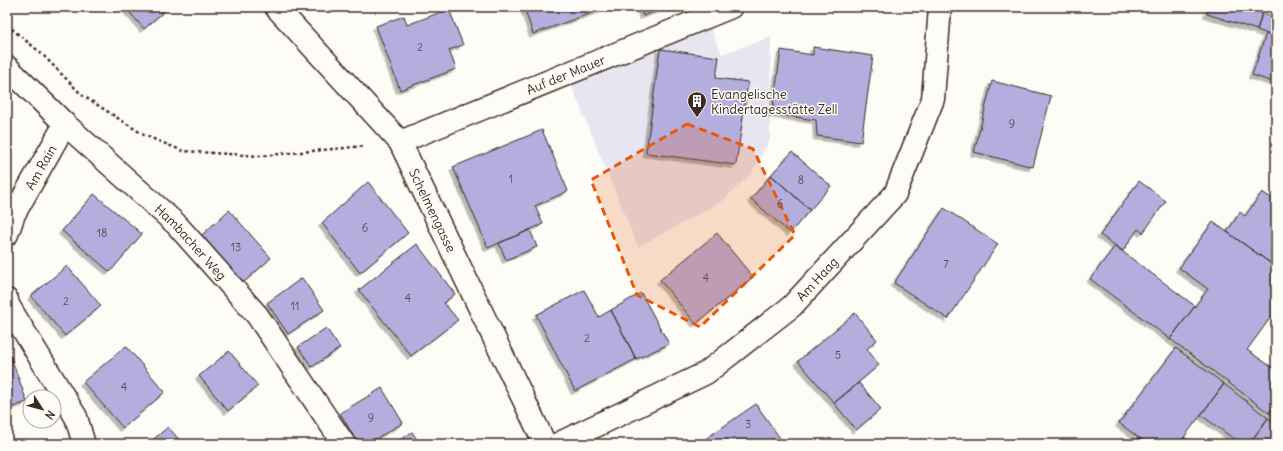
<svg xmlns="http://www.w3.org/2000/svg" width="1283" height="451" font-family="Delius,sans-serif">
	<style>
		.built { fill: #e7e5f0 }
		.building { fill: #b4aedf; stroke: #3b2a1e; filter: url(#shadow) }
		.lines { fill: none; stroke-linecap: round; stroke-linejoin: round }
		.street-casing { stroke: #3b2a1e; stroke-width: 25 }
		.path { stroke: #3b2a1e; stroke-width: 2.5; stroke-dasharray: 3 3; stroke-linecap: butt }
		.street { stroke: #fdfcf7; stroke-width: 22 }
		.marked { fill: #e8590c; fill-opacity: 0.2; stroke: #e8590c; stroke-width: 3; stroke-dasharray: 8 5; stroke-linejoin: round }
		.labels { text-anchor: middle; stroke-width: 3; stroke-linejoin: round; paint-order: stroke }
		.number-label { font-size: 11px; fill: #594b4e }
		.street-label { font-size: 13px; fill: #3b2a1e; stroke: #fdfcf7 }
		.poi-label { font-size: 13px; fill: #3b2a1e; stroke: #fdfcf7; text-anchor: start }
	</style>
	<defs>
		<filter id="shadow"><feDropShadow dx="-3.5" dy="3.5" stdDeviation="0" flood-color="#0004"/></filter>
	</defs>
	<rect width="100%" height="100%" fill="#fdfcf7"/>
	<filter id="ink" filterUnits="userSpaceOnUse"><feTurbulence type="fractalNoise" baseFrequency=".025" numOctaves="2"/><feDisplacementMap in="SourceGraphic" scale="8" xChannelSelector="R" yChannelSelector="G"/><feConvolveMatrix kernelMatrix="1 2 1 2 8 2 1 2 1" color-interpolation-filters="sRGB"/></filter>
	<g filter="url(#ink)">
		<path class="built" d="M 709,25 L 722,54 L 771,37 L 770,139 L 751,174 L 721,202 L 638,247 L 571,85 Z"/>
		<path class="building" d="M 125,7 L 169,7 L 144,29 Z
			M 524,7 L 602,7 L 603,9 L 533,34 Z
			M 640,7 L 667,7 L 643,16 Z
			M 1209,7 L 1264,7 L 1257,30 L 1207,14 Z
			M 449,9 L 463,45 L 449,50 L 456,69 L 400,90 L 376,26 L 404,16 L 407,25 Z
			M 1262,13 L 1276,17 L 1276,37 L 1257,30 Z
			M 1266,34 L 1276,37 L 1276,83 L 1252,75 Z
			M 813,47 L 873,56 L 861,142 L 817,136 L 816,120 L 772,114 L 781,50 L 813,55 Z
			M 660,49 L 719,57 L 716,78 L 748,82 L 736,165 L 646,153 Z
			M 992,81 L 1051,96 L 1033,167 L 974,152 Z
			M 542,130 L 568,191 L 535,206 L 543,224 L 488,248 L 453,167 Z
			M 792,152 L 831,186 L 810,210 L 771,175 Z
			M 771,175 L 810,210 L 790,233 L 751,199 Z
			M 1139,181 L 1166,201 L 1143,233 L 1138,229 L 1123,251 L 1100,235 Z
			M 368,182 L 408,233 L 360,273 L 322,223 Z
			M 1262,192 L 1276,201 L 1276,267 L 1227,232 L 1240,212 L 1245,216 Z
			M 94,194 L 142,234 L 110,272 L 62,231 Z
			M 944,208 L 998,244 L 948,319 L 894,283 Z
			M 229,210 L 271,258 L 243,283 L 201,236 Z
			M 1213,222 L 1276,267 L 1276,310 L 1247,350 L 1276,370 L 1276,404 L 1269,413 L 1170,339 L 1208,289 L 1179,268 Z
			M 530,230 L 537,247 L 506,260 L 499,243 Z
			M 717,233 L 753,277 L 696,324 L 660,280 Z
			M 417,244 L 455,294 L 444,303 L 458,320 L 411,356 L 359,290 Z
			M 1115,246 L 1195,306 L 1170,339 L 1090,279 Z
			M 67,266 L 101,306 L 65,336 L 31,296 Z
			M 302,278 L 324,310 L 288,334 L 267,303 Z
			M 584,290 L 599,317 L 611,310 L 636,359 L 575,391 L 536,315 Z
			M 641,293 L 669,344 L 636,359 L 611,310 Z
			M 855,313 L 877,340 L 867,349 L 879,365 L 834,403 L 798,361 Z
			M 326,328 L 340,348 L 312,367 L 298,347 Z
			M 7,346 L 27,402 L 7,409 Z
			M 126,346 L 165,392 L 123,428 L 83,382 Z
			M 1176,348 L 1224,384 L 1179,444 L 1147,444 L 1119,423 Z
			M 229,351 L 258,386 L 228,411 L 199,376 Z
			M 859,383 L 881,409 L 856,430 L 834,403 Z
			M 1224,384 L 1268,418 L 1249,444 L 1241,444 L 1201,415 Z
			M 382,388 L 403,423 L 367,444 L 358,444 L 340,413 Z
			M 756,404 L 784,444 L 698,444 Z
			M 1276,404 L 1276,418 L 1269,413 Z
			M 1268,418 L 1276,423 L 1276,444 L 1249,444 Z
			M 168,427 L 183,444 L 148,444 Z
			M 412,432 L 420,444 L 394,444 Z
			M 1138,437 L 1147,444 L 1133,444 Z
			M 1184,437 L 1193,444 L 1179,444 Z"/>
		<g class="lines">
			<g class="street-casing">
				<g id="street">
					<path id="s1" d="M 276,7 L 400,142 L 545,444"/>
					<path id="s2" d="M 7,67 L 65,124 L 176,224 L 257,315 L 344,444"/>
					<path id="s3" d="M 400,142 L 731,7"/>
					<path id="s4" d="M 7,234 L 14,214 L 65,124"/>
					<path d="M 7,300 L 8,305 L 76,417 L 84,444"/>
					<path id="s5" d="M 558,444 L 706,373 L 792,306 L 895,194 L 933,99 L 940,7"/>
				</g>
			</g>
			<path class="path" d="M 7,25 L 41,53 L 82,95 L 144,135 L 183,151 L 259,156 L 365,146"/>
			<use href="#street" class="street"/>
		</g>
	</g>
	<path class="marked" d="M 687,124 L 753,149 L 795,235 L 700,327 L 637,295 L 591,180 Z"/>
	<defs>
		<g id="building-pin" transform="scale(1)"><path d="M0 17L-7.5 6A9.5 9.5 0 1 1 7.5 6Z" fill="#3b2a1e" stroke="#fdfcf7"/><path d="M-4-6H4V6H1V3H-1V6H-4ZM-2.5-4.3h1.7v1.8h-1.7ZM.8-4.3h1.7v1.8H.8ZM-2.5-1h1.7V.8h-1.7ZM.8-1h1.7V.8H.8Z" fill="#fff"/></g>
	</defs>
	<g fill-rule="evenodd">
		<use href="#building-pin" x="697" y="101"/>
	</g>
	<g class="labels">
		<g class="number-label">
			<text x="420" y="51">2</text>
			<text x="1012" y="128">9</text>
			<text x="511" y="183">1</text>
			<text x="801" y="184">8</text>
			<text x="780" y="208">6</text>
			<text x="365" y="232">6</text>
			<text x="102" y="237">18</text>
			<text x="236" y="251">13</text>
			<text x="946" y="268">7</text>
			<text x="706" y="282">4</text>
			<text x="408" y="302">4</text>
			<text x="66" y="305">2</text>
			<text x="295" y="310">11</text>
			<text x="587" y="342">2</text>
			<text x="838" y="359">5</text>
			<text x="124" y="391">4</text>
			<text x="371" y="422">9</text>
			<text x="748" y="428">3</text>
		</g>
		<g class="street-label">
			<text dy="5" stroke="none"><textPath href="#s3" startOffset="179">Auf der Mauer</textPath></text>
			<text dy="5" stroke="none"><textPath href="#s4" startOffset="75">Am Rain</textPath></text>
			<text dy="5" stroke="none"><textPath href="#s1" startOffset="259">Schelmengasse</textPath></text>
			<text dy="5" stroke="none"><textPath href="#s2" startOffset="254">Hambacher Weg</textPath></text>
			<text dy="5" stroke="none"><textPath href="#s5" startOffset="310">Am Haag</textPath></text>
		</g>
		<g class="poi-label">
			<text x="711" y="99">Evangelische<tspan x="711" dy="15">Kindertagesstätte Zell</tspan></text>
		</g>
	</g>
	<rect width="1283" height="451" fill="none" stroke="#fdfcf7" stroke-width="24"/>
	<rect x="12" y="12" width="1259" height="427" fill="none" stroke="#3b2a1e" stroke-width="1.5" filter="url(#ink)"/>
	<g transform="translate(42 409) rotate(126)"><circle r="19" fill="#fdfcf7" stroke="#afa8a0"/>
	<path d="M0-3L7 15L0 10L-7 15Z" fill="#3b2a1e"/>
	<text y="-6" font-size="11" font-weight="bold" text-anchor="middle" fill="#3b2a1e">N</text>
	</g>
</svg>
